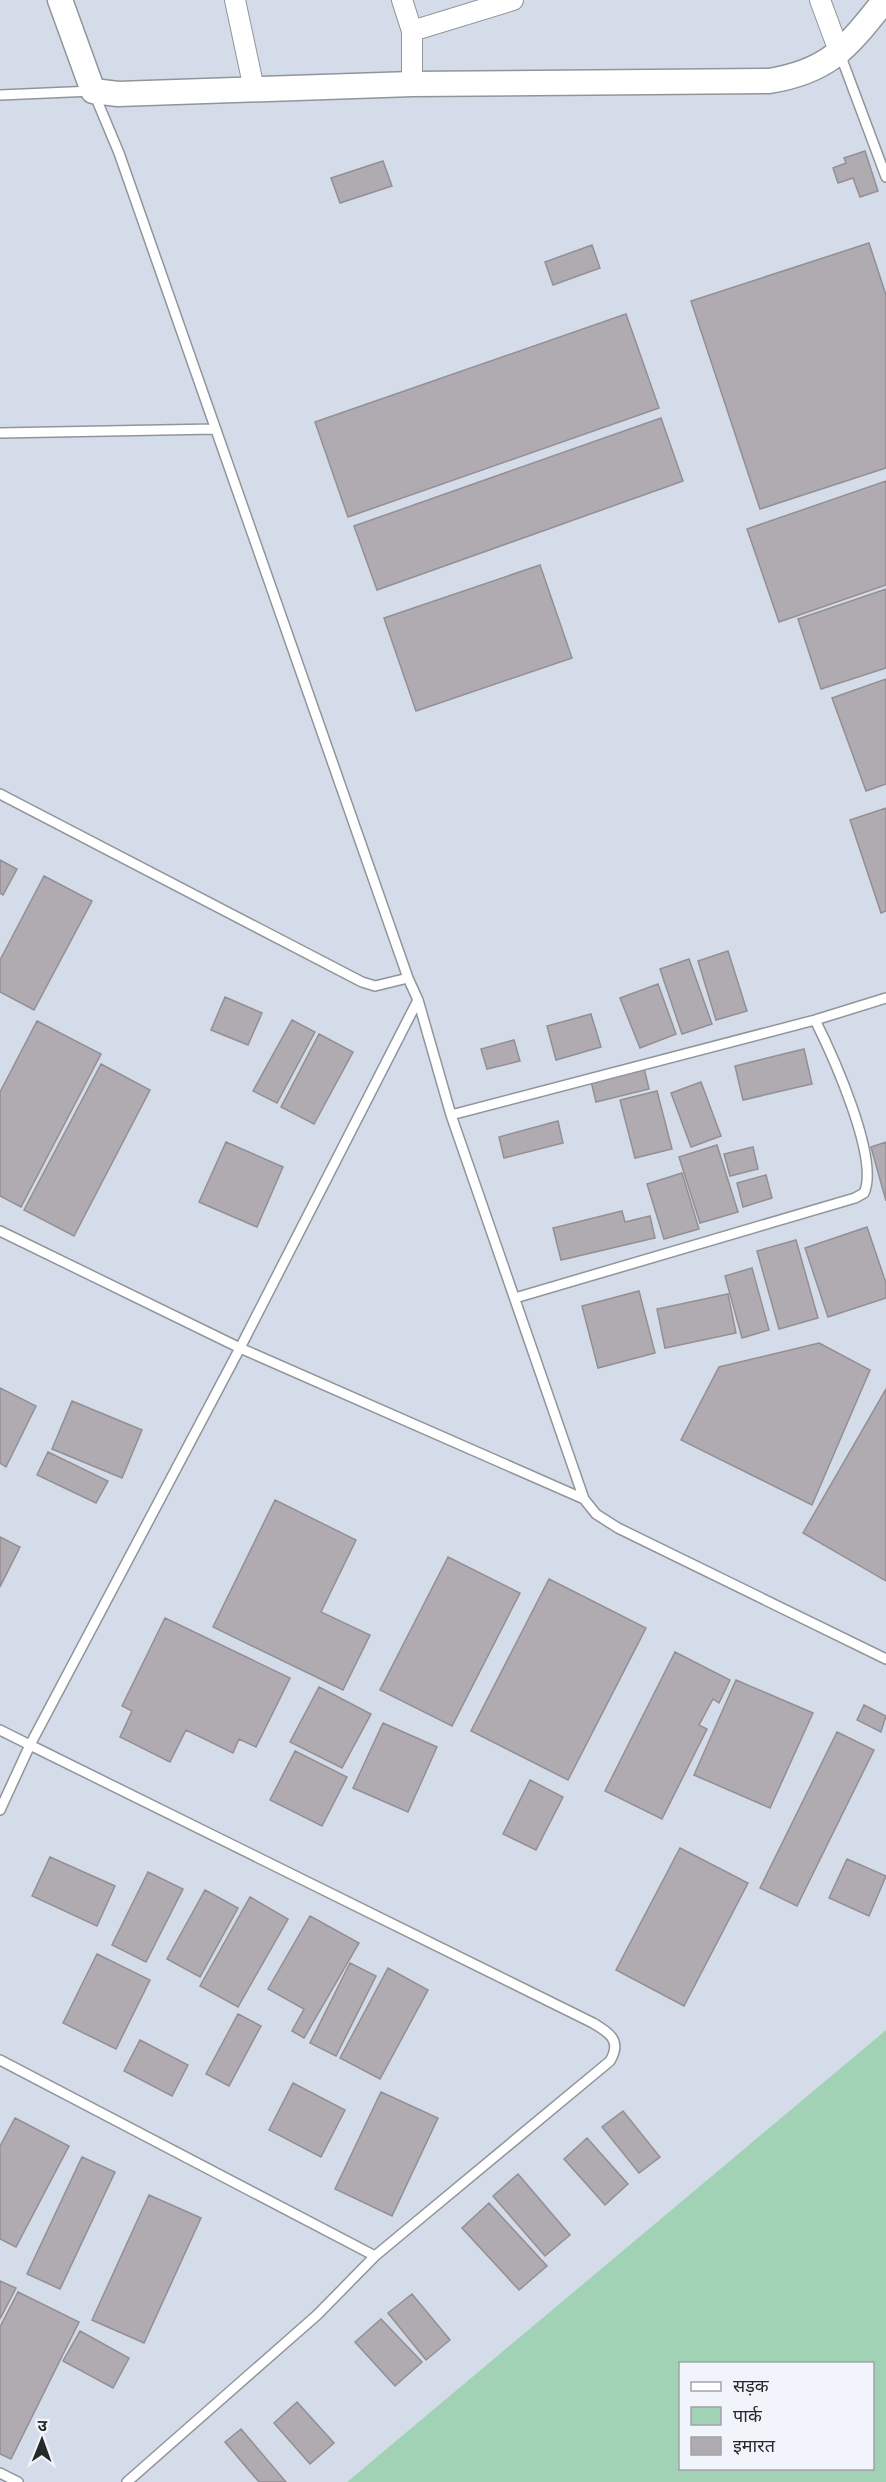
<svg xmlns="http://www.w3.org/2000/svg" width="886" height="2482" font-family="Montserrat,'Noto Sans Devanagari',sans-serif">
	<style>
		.built { fill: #d3dce8 }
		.green { fill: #a1d2b6; fill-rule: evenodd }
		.building { fill: #afabb0; stroke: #938f94; stroke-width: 1.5 }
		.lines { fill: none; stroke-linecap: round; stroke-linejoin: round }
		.service-casing { stroke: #91959a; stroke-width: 12 }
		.minor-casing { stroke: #91959a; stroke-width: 22 }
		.tertiary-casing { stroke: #91959a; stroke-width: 27 }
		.service { stroke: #fff; stroke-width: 9 }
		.minor { stroke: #fff; stroke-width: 20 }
		.tertiary { stroke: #fff; stroke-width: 24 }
	</style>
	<rect width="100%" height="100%" fill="#e4e8ee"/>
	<path class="built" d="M 0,0 L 886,0 L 886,2030 L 347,2482 L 0,2482 Z"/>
	<path class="green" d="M 886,2030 L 886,2482 L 347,2482 ZM 680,2364 L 872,2364 L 872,2468 L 680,2468 Z"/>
	<path class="building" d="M 865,151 L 878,191 L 860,197 L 853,178 L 838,183 L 833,168 L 846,163 L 844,158 Z
		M 383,161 L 392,186 L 340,203 L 331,178 Z
		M 869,243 L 886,295 L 886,468 L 760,509 L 691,301 Z
		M 592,245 L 600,268 L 553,285 L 545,262 Z
		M 626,314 L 659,408 L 348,517 L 315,422 Z
		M 661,418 L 683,481 L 377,590 L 354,526 Z
		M 886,481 L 886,585 L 779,622 L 747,529 Z
		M 540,565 L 572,658 L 416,711 L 384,618 Z
		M 886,589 L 886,668 L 821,689 L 798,619 Z
		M 886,679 L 886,784 L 866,791 L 832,698 Z
		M 886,808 L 886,911 L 881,913 L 850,820 Z
		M 0,860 L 17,869 L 3,895 L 0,893 Z
		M 44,876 L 92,901 L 34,1010 L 0,992 L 0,960 Z
		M 728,951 L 747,1011 L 716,1020 L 698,961 Z
		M 689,959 L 712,1024 L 682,1034 L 660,969 Z
		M 658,984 L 676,1034 L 640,1048 L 620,998 Z
		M 225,997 L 262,1013 L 248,1045 L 211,1030 Z
		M 591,1014 L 601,1047 L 556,1060 L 547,1026 Z
		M 292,1020 L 315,1032 L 277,1103 L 253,1091 Z
		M 37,1021 L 101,1054 L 21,1207 L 0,1196 L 0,1092 Z
		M 319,1034 L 353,1052 L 314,1124 L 281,1107 Z
		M 514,1040 L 520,1061 L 487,1069 L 481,1049 Z
		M 804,1049 L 812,1084 L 743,1100 L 735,1066 Z
		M 101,1064 L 150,1090 L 74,1236 L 24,1210 Z
		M 644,1068 L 649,1089 L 596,1102 L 591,1081 Z
		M 701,1082 L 721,1136 L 691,1147 L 671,1093 Z
		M 657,1091 L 672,1149 L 635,1158 L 620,1100 Z
		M 558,1121 L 563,1143 L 504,1158 L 499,1137 Z
		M 226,1142 L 283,1167 L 257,1227 L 199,1202 Z
		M 886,1142 L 886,1201 L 871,1147 Z
		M 717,1145 L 738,1212 L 700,1223 L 679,1157 Z
		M 753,1147 L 758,1169 L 730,1176 L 724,1154 Z
		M 682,1173 L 699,1229 L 664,1239 L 647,1184 Z
		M 766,1175 L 772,1198 L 743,1207 L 737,1183 Z
		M 622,1211 L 625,1222 L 650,1216 L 655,1238 L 561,1260 L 553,1228 Z
		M 867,1227 L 886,1283 L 886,1298 L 828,1317 L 805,1248 Z
		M 796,1240 L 818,1318 L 779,1329 L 757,1251 Z
		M 752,1268 L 769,1330 L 742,1338 L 725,1276 Z
		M 639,1291 L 655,1353 L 598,1368 L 582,1306 Z
		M 728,1294 L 736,1333 L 665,1348 L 657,1309 Z
		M 819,1343 L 870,1370 L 812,1505 L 681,1440 L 719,1367 Z
		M 0,1388 L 36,1406 L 6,1467 L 0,1463 Z
		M 886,1389 L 886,1581 L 803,1533 Z
		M 72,1401 L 142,1430 L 122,1478 L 52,1449 Z
		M 48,1452 L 108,1481 L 96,1503 L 37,1475 Z
		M 275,1500 L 356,1540 L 321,1612 L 370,1635 L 343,1690 L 213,1627 Z
		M 0,1537 L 20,1547 L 0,1587 Z
		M 448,1557 L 520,1593 L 452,1726 L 380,1690 Z
		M 549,1579 L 646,1628 L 568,1780 L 471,1731 Z
		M 165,1618 L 290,1678 L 256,1747 L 239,1739 L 233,1753 L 186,1730 L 170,1762 L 120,1737 L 132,1711 L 122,1706 Z
		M 675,1652 L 730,1680 L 719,1703 L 713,1699 L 699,1725 L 707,1729 L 662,1819 L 605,1791 Z
		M 736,1680 L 813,1713 L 770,1808 L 694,1775 Z
		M 319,1687 L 371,1714 L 342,1768 L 290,1742 Z
		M 864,1705 L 886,1716 L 881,1732 L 857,1720 Z
		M 383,1723 L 437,1747 L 408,1812 L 353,1788 Z
		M 837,1732 L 874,1750 L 797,1906 L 760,1888 Z
		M 295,1751 L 347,1777 L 322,1826 L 270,1800 Z
		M 530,1780 L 563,1797 L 536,1850 L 503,1834 Z
		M 680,1848 L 748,1883 L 684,2006 L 616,1970 Z
		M 50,1857 L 115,1886 L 97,1926 L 32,1896 Z
		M 847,1859 L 886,1876 L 869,1916 L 829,1898 Z
		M 148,1872 L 183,1889 L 146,1962 L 112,1945 Z
		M 205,1890 L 238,1908 L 200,1977 L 167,1959 Z
		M 250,1897 L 288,1919 L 238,2007 L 200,1986 Z
		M 310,1916 L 359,1943 L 304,2038 L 292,2031 L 304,2009 L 268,1989 Z
		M 97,1954 L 150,1980 L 116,2049 L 63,2023 Z
		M 350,1963 L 376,1976 L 336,2056 L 310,2043 Z
		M 388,1968 L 428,1990 L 380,2079 L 340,2058 Z
		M 238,2014 L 261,2026 L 229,2086 L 206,2074 Z
		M 140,2040 L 188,2065 L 172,2096 L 124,2071 Z
		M 293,2083 L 345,2110 L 321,2157 L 269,2130 Z
		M 381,2092 L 438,2118 L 392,2216 L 335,2189 Z
		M 623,2111 L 660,2157 L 639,2173 L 602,2127 Z
		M 15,2118 L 69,2146 L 16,2247 L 0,2239 L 0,2146 Z
		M 587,2138 L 628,2184 L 605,2205 L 564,2159 Z
		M 82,2157 L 115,2172 L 60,2289 L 27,2274 Z
		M 518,2174 L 570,2235 L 545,2256 L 493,2196 Z
		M 149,2195 L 201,2218 L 144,2343 L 92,2320 Z
		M 489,2203 L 547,2266 L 519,2290 L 462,2228 Z
		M 0,2281 L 16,2288 L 0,2319 Z
		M 18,2292 L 79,2322 L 11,2459 L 0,2454 L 0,2327 Z
		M 412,2294 L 450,2340 L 426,2360 L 388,2313 Z
		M 381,2319 L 422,2362 L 395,2386 L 355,2342 Z
		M 80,2331 L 129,2358 L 113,2388 L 63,2361 Z
		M 297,2402 L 334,2443 L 310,2464 L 274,2423 Z
		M 241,2429 L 286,2482 L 259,2482 L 225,2442 Z"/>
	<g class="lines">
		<g class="service-casing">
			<path id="service" d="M 840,54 L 886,177
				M 0,95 L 93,91 L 119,153 L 408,978 L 418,1000 L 451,1115 L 584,1499 L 596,1514 L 618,1528 L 886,1659
				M 0,433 L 215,429
				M 0,794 L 362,982 L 375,986 L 408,978
				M 451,1115 L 815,1020 L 886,998
				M 0,1231 L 240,1348 L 584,1499
				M 515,1298 L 855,1198 L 864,1193 C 880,1159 832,1054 815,1020
				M 0,1730 L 30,1745 L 240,1348 L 418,1000
				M 0,1810 L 30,1745 L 593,2023 C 610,2033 622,2041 610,2061 L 375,2256 L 317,2315 L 127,2482
				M 0,2060 L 375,2256
				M 0,2473 L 18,2482"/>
		</g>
		<g class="minor-casing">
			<path id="minor" d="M 235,0 L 254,89
				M 402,0 L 412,31 L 412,84
				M 820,0 L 840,54
				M 412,31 L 513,0"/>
		</g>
		<g class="tertiary-casing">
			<path id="tertiary" d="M 60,0 L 93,91 L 118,94 L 412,84 L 769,81 C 831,71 848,46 885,0"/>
		</g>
		<use href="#service" class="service"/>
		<use href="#minor" class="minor"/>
		<use href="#tertiary" class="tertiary"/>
	</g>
	<rect x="679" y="2362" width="195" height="108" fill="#f1f5fb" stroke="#a0a3a7" stroke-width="1.5"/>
	<rect x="691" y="2382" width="30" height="9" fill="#ffffff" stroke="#a0a3a7" stroke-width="1.5"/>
	<text x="733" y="2392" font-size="18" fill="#26282a">सड़क</text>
	<rect x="691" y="2407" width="30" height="18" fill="#a1d2b6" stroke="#a0a3a7" stroke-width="1.5"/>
	<text x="733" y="2422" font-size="18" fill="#26282a">पार्क</text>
	<rect x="691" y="2437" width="30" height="18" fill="#afabb0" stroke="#a0a3a7" stroke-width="1.5"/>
	<text x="733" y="2452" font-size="18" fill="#26282a">इमारत</text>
	<g transform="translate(42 2440) rotate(1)" stroke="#f1f5fb" stroke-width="4.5" paint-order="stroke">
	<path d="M0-4.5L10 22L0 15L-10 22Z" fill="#26282a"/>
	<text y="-9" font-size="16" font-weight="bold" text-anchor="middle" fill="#26282a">उ</text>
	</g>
</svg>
